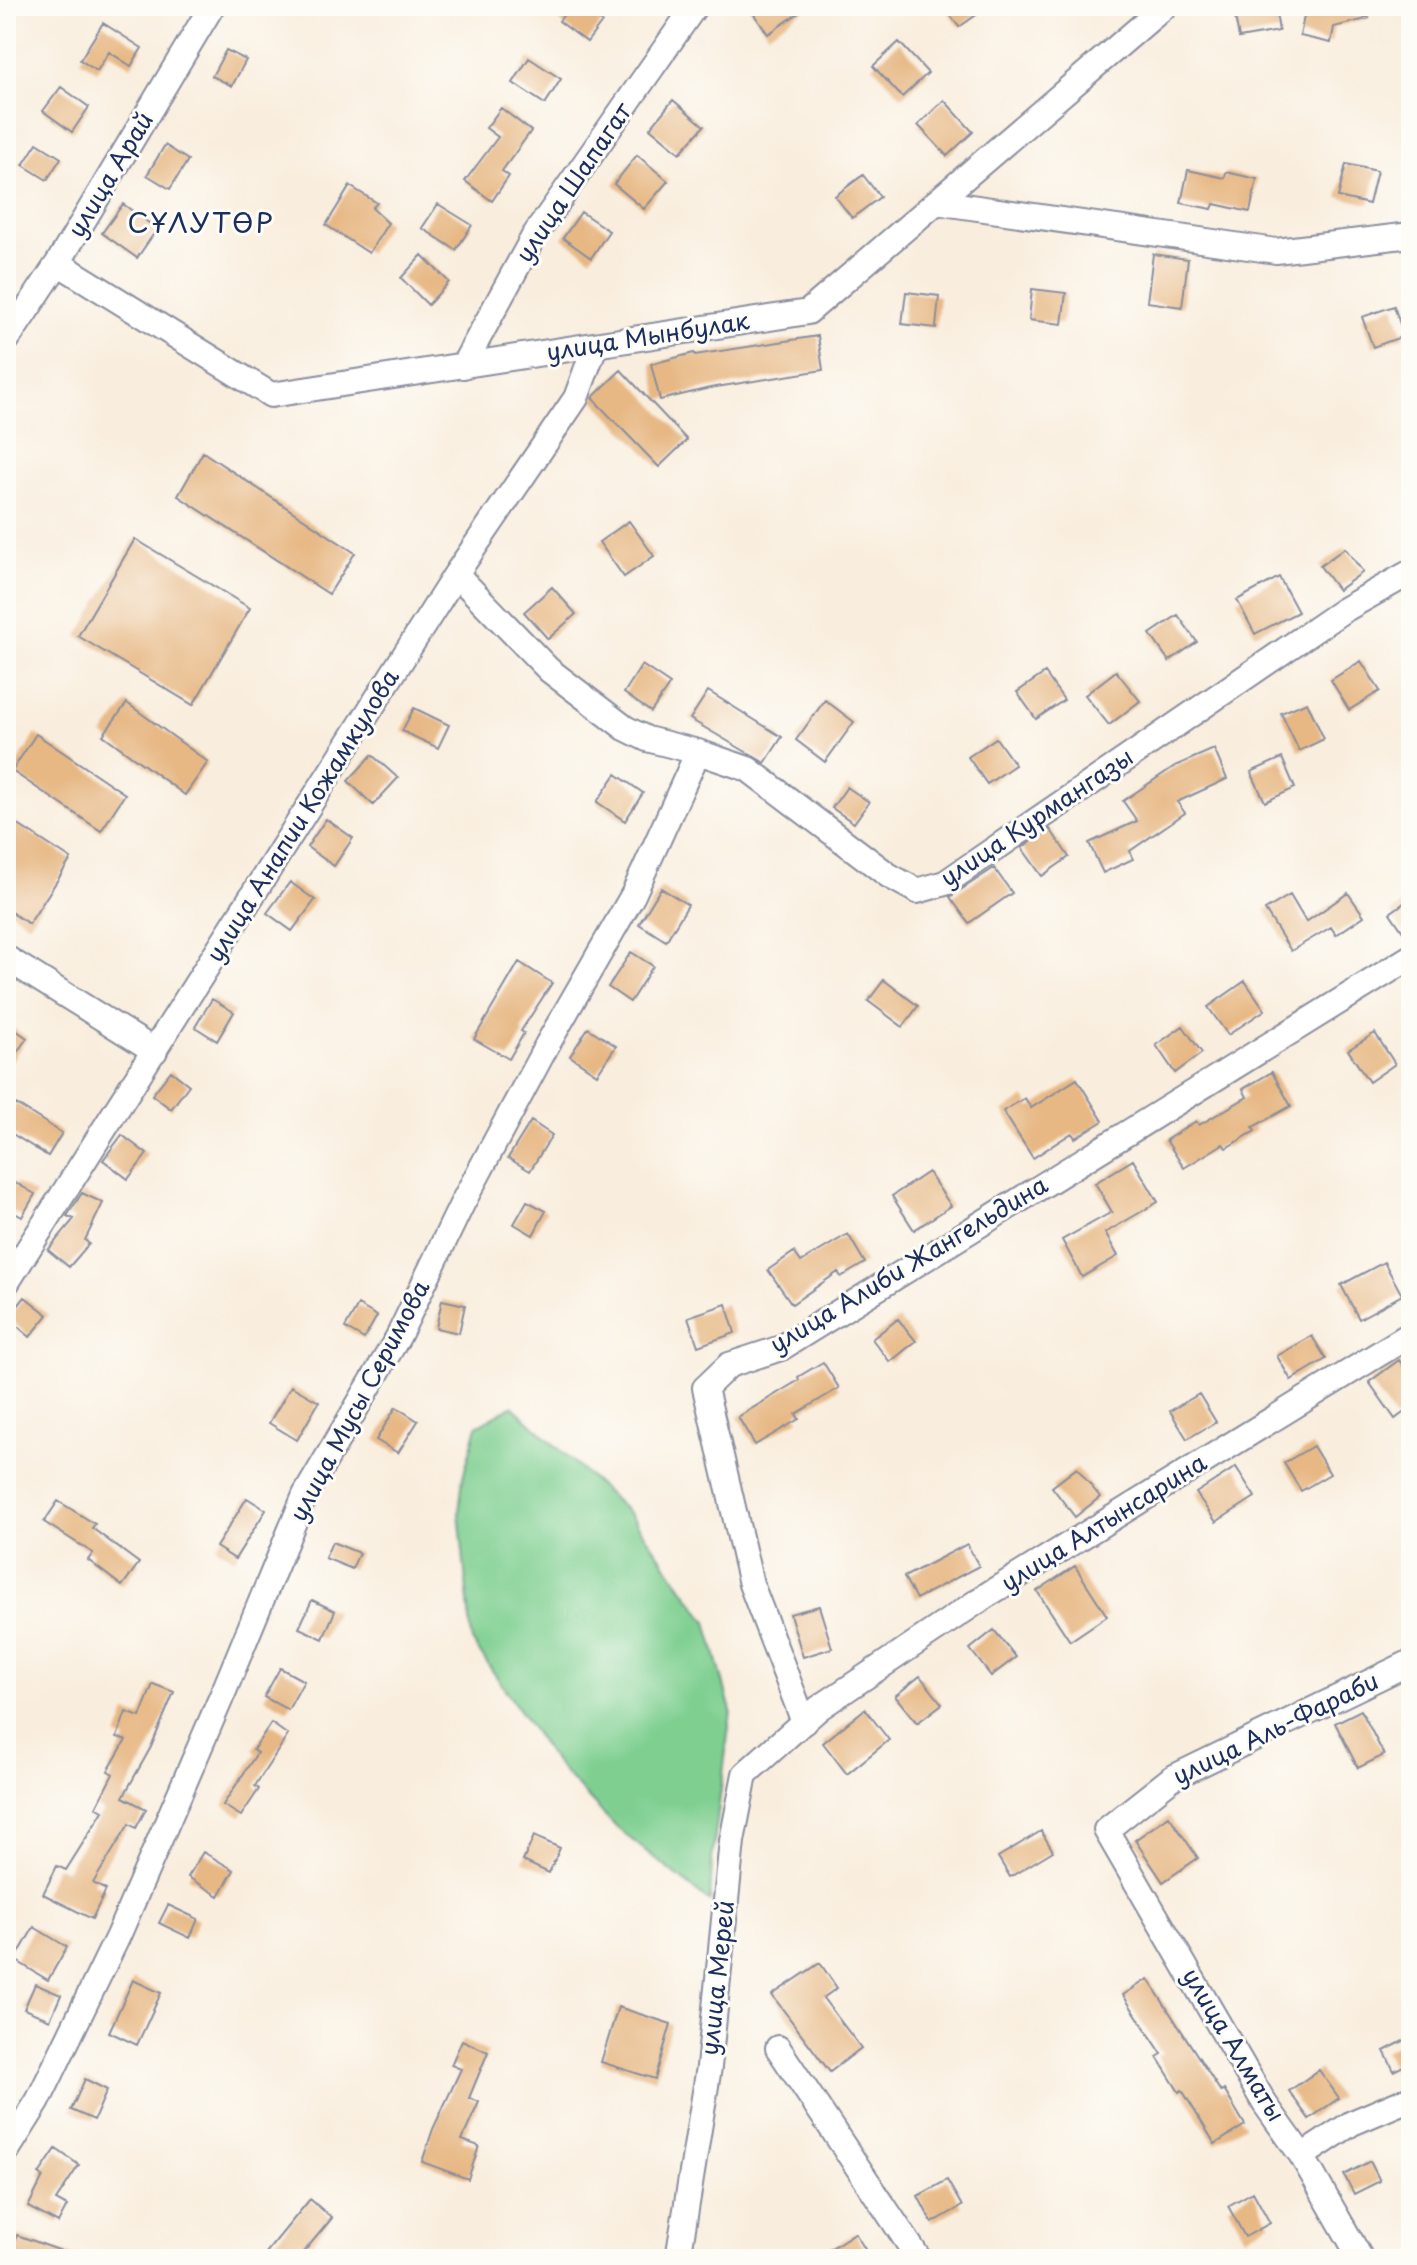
<svg xmlns="http://www.w3.org/2000/svg" width="1417" height="2265" font-family="'Playpen Sans',sans-serif">
	<style>
		.green { fill: #7ecf90; stroke: #4c7f77; stroke-width: 2 }
		.building { fill: #e7b884 }
		.lines { fill: none; stroke-linecap: round; stroke-linejoin: round }
		.minor-casing { stroke: #8a8e9e; stroke-width: 28 }
		.minor { stroke: #fff; stroke-width: 24 }
		.labels { text-anchor: middle; stroke-width: 6; stroke-linejoin: round; paint-order: stroke }
		.street-label { font-size: 24px; fill: #1b2f5e; stroke: #fdfcf7 }
		.quarter-label { font-size: 28px; letter-spacing: 2px; fill: #1b2f5e; stroke: #fdfcf7 }
	</style>
	<rect width="100%" height="100%" fill="#fdfcf7"/>
	<filter id="ink" filterUnits="userSpaceOnUse"><feTurbulence type="fractalNoise" baseFrequency=".0125" numOctaves="2"/><feDisplacementMap in="SourceGraphic" scale="16" xChannelSelector="R" yChannelSelector="G"/><feConvolveMatrix kernelMatrix="1 2 1 2 8 2 1 2 1" color-interpolation-filters="sRGB"/></filter>
	<filter id="wash" filterUnits="userSpaceOnUse"><feTurbulence type="fractalNoise" baseFrequency=".006" numOctaves="4" result="noise"/><feDisplacementMap in="SourceGraphic" scale="32" xChannelSelector="R" yChannelSelector="G"/><feGaussianBlur stdDeviation="1.8" result="paint"/><feColorMatrix in="noise" values="0 0 0 0 0 0 0 0 0 0 0 0 0 0 0 0 0 1.4 0 .05"/><feComposite in="paint" operator="in"/></filter>
	<g filter="url(#wash)">
		<rect width="100%" height="100%" fill="#f9eede"/>
		<path class="green" d="M 512,1406 L 630,1514 L 707,1622 L 731,1711 L 712,1859 L 710,1902 L 617,1828 L 556,1764 L 472,1641 L 459,1512 L 463,1477 L 477,1426 Z"/>
		<g id="blocks">
			<path class="building" d="M 570,6 L 581,6 L 602,22 L 587,42 L 559,21 Z
				M 748,6 L 809,6 L 768,34 Z
				M 944,6 L 989,6 L 959,27 Z
				M 1233,6 L 1275,6 L 1279,31 L 1239,38 Z
				M 1306,6 L 1317,6 L 1370,18 L 1334,27 L 1331,43 L 1300,36 Z
				M 103,23 L 142,48 L 131,66 L 109,52 L 97,71 L 80,60 Z
				M 899,42 L 928,73 L 902,97 L 873,66 Z
				M 226,50 L 246,60 L 232,86 L 212,76 Z
				M 529,58 L 561,79 L 545,104 L 513,83 Z
				M 61,87 L 89,107 L 72,132 L 43,111 Z
				M 673,100 L 704,126 L 680,153 L 650,128 Z
				M 944,100 L 973,132 L 947,156 L 918,125 Z
				M 501,108 L 531,131 L 502,171 L 509,176 L 492,201 L 465,181 L 498,137 L 486,128 Z
				M 37,143 L 61,158 L 47,180 L 23,165 Z
				M 165,145 L 188,160 L 170,189 L 147,175 Z
				M 637,155 L 668,181 L 644,209 L 614,184 Z
				M 1346,164 L 1377,171 L 1369,204 L 1338,197 Z
				M 1188,170 L 1225,178 L 1226,172 L 1257,179 L 1250,212 L 1214,204 L 1212,209 L 1181,203 Z
				M 863,175 L 880,197 L 852,218 L 835,196 Z
				M 350,186 L 377,203 L 372,208 L 388,223 L 369,253 L 326,225 Z
				M 123,204 L 157,229 L 137,258 L 102,233 Z
				M 438,204 L 472,225 L 456,250 L 422,228 Z
				M 581,212 L 609,231 L 591,258 L 563,238 Z
				M 1153,254 L 1188,259 L 1182,307 L 1147,302 Z
				M 422,255 L 449,282 L 428,305 L 401,278 Z
				M 1032,289 L 1066,293 L 1062,324 L 1029,320 Z
				M 906,292 L 939,296 L 936,328 L 902,324 Z
				M 1394,306 L 1404,336 L 1373,347 L 1362,317 Z
				M 818,336 L 823,370 L 710,388 L 660,400 L 651,364 L 694,353 L 695,355 Z
				M 621,370 L 687,440 L 659,467 L 592,398 Z
				M 203,452 L 355,553 L 329,594 L 178,496 Z
				M 629,521 L 654,556 L 624,577 L 599,542 Z
				M 135,539 L 250,608 L 193,705 L 78,636 Z
				M 1345,548 L 1363,572 L 1338,590 L 1320,566 Z
				M 1279,577 L 1298,612 L 1255,634 L 1237,600 Z
				M 552,587 L 576,614 L 548,639 L 524,612 Z
				M 1178,615 L 1197,642 L 1169,661 L 1150,634 Z
				M 1361,661 L 1380,691 L 1349,710 L 1331,680 Z
				M 642,665 L 670,684 L 651,712 L 624,693 Z
				M 1116,671 L 1140,701 L 1109,725 L 1085,695 Z
				M 1045,673 L 1064,700 L 1036,719 L 1017,692 Z
				M 708,691 L 782,737 L 765,763 L 690,719 Z
				M 825,700 L 854,722 L 825,762 L 796,740 Z
				M 1307,702 L 1324,739 L 1299,751 L 1281,713 Z
				M 127,703 L 208,762 L 185,795 L 103,735 Z
				M 414,708 L 449,725 L 438,748 L 402,731 Z
				M 36,734 L 125,794 L 101,831 L 12,771 Z
				M 996,738 L 1015,765 L 987,784 L 968,757 Z
				M 1214,749 L 1227,779 L 1177,802 L 1185,813 L 1130,851 L 1133,859 L 1103,873 L 1089,843 L 1137,821 L 1123,801 L 1175,766 Z
				M 372,755 L 398,778 L 373,805 L 348,781 Z
				M 1282,758 L 1295,788 L 1265,802 L 1251,772 Z
				M 616,774 L 643,793 L 625,821 L 597,802 Z
				M 847,787 L 869,802 L 854,823 L 832,808 Z
				M 6,817 L 71,859 L 29,924 L 6,909 Z
				M 326,819 L 353,838 L 334,866 L 307,847 Z
				M 1050,829 L 1069,857 L 1042,876 L 1022,848 Z
				M 994,868 L 1012,893 L 969,923 L 950,897 Z
				M 290,882 L 315,900 L 292,931 L 267,913 Z
				M 661,888 L 688,905 L 666,941 L 639,924 Z
				M 1348,893 L 1364,916 L 1336,935 L 1331,927 L 1291,951 L 1265,910 L 1290,895 L 1306,922 Z
				M 1411,898 L 1411,942 L 1410,942 L 1390,913 Z
				M 631,952 L 653,966 L 630,1002 L 608,987 Z
				M 519,962 L 552,983 L 521,1031 L 524,1033 L 509,1059 L 474,1039 Z
				M 884,980 L 918,1006 L 903,1027 L 868,1001 Z
				M 1245,981 L 1265,1010 L 1228,1035 L 1208,1007 Z
				M 212,999 L 234,1012 L 217,1041 L 195,1027 Z
				M 6,1023 L 27,1038 L 6,1068 Z
				M 1183,1026 L 1202,1053 L 1175,1073 L 1156,1045 Z
				M 588,1028 L 616,1046 L 597,1074 L 570,1056 Z
				M 1375,1033 L 1395,1064 L 1369,1082 L 1348,1050 Z
				M 171,1071 L 189,1085 L 171,1109 L 152,1095 Z
				M 1272,1072 L 1291,1106 L 1253,1127 L 1255,1131 L 1226,1148 L 1223,1144 L 1184,1168 L 1166,1140 L 1196,1121 L 1199,1125 L 1247,1097 L 1243,1089 Z
				M 1077,1079 L 1103,1121 L 1075,1138 L 1072,1133 L 1033,1158 L 1003,1111 L 1025,1098 L 1031,1108 Z
				M 16,1104 L 62,1133 L 48,1156 L 6,1130 L 6,1119 Z
				M 531,1121 L 552,1135 L 530,1171 L 508,1158 Z
				M 122,1135 L 147,1154 L 128,1179 L 103,1160 Z
				M 1133,1160 L 1158,1202 L 1105,1233 L 1118,1256 L 1082,1277 L 1062,1240 L 1112,1212 L 1095,1183 Z
				M 928,1172 L 951,1206 L 914,1230 L 892,1196 Z
				M 16,1183 L 35,1194 L 22,1217 L 6,1208 L 6,1201 Z
				M 82,1193 L 103,1203 L 85,1240 L 89,1244 L 69,1267 L 48,1250 L 74,1219 L 67,1216 Z
				M 527,1201 L 546,1211 L 533,1235 L 514,1224 Z
				M 848,1234 L 865,1263 L 841,1277 L 838,1272 L 792,1304 L 768,1270 L 794,1252 L 801,1262 Z
				M 1384,1262 L 1402,1295 L 1359,1319 L 1341,1285 Z
				M 25,1297 L 48,1315 L 30,1337 L 8,1318 Z
				M 442,1300 L 465,1305 L 459,1333 L 436,1328 Z
				M 726,1304 L 735,1333 L 698,1346 L 688,1317 Z
				M 358,1305 L 377,1316 L 364,1339 L 345,1328 Z
				M 898,1319 L 916,1341 L 890,1362 L 872,1339 Z
				M 1312,1336 L 1326,1359 L 1291,1380 L 1277,1356 Z
				M 1399,1360 L 1411,1377 L 1411,1407 L 1395,1419 L 1369,1382 Z
				M 823,1362 L 839,1388 L 796,1414 L 799,1419 L 755,1445 L 738,1417 L 799,1380 L 798,1377 Z
				M 291,1386 L 319,1402 L 297,1440 L 269,1423 Z
				M 1199,1394 L 1216,1422 L 1187,1439 L 1170,1411 Z
				M 396,1407 L 418,1421 L 398,1453 L 376,1440 Z
				M 1313,1446 L 1330,1474 L 1301,1491 L 1284,1463 Z
				M 1236,1467 L 1255,1497 L 1216,1522 L 1196,1493 Z
				M 1077,1468 L 1100,1497 L 1075,1517 L 1052,1487 Z
				M 247,1498 L 266,1510 L 235,1559 L 216,1547 Z
				M 58,1501 L 95,1524 L 92,1528 L 139,1563 L 122,1586 L 88,1560 L 93,1553 L 44,1522 Z
				M 332,1542 L 359,1553 L 352,1569 L 325,1558 Z
				M 967,1544 L 979,1566 L 916,1599 L 904,1577 Z
				M 1075,1566 L 1107,1616 L 1070,1641 L 1037,1591 Z
				M 312,1600 L 335,1611 L 323,1639 L 299,1628 Z
				M 819,1606 L 832,1648 L 803,1657 L 790,1614 Z
				M 994,1630 L 1016,1657 L 991,1676 L 970,1649 Z
				M 280,1668 L 304,1681 L 288,1710 L 264,1697 Z
				M 920,1676 L 942,1704 L 917,1723 L 895,1696 Z
				M 153,1684 L 174,1692 L 151,1747 L 123,1797 L 146,1809 L 136,1828 L 129,1824 L 93,1883 L 106,1890 L 92,1919 L 43,1894 L 57,1866 L 66,1870 L 103,1811 L 96,1807 L 113,1774 L 108,1771 L 126,1740 L 117,1737 L 126,1712 L 140,1717 Z
				M 865,1709 L 889,1740 L 847,1774 L 823,1743 Z
				M 1361,1710 L 1384,1755 L 1358,1768 L 1335,1723 Z
				M 271,1723 L 288,1735 L 255,1786 L 259,1789 L 241,1816 L 223,1805 L 257,1753 L 253,1750 Z
				M 1169,1816 L 1198,1858 L 1163,1882 L 1135,1840 Z
				M 1041,1831 L 1053,1851 L 1010,1877 L 998,1857 Z
				M 534,1836 L 560,1848 L 549,1873 L 523,1861 Z
				M 203,1852 L 234,1870 L 219,1896 L 188,1877 Z
				M 168,1905 L 198,1919 L 190,1938 L 159,1923 Z
				M 34,1927 L 67,1947 L 48,1980 L 15,1960 Z
				M 820,1963 L 837,1988 L 823,1998 L 861,2048 L 830,2072 L 772,1995 Z
				M 1148,1979 L 1221,2092 L 1224,2090 L 1245,2125 L 1215,2144 L 1182,2090 L 1179,2092 L 1157,2057 L 1162,2054 L 1123,1995 Z
				M 133,1980 L 161,1993 L 137,2045 L 109,2032 Z
				M 35,1984 L 61,1995 L 50,2020 L 24,2009 Z
				M 618,2007 L 671,2024 L 655,2079 L 601,2062 Z
				M 1411,2037 L 1411,2062 L 1394,2071 L 1384,2051 Z
				M 462,2040 L 488,2052 L 469,2098 L 479,2102 L 462,2140 L 479,2146 L 468,2179 L 422,2162 L 433,2129 L 461,2069 L 451,2065 Z
				M 1319,2070 L 1339,2098 L 1309,2119 L 1289,2091 Z
				M 85,2079 L 107,2090 L 94,2120 L 71,2110 Z
				M 56,2149 L 79,2165 L 56,2200 L 67,2206 L 58,2223 L 28,2207 L 43,2177 L 39,2174 Z
				M 1370,2161 L 1380,2181 L 1354,2194 L 1344,2175 Z
				M 947,2180 L 962,2206 L 932,2223 L 918,2196 Z
				M 1253,2192 L 1270,2223 L 1245,2237 L 1228,2206 Z
				M 310,2199 L 332,2218 L 298,2259 L 261,2259 Z
				M 855,2233 L 871,2259 L 837,2259 L 830,2249 Z
				M 17,2235 L 78,2257 L 78,2259 L 19,2259 L 9,2255 Z"/>
		</g>
	</g>
	<g filter="url(#ink)">
		<use href="#blocks" fill-opacity="0" stroke="#8a8e9e" stroke-width="2"/>
		<g class="lines">
			<g class="minor-casing">
				<path id="minor" d="M 936,202 L 1276,251 L 1411,235
					M 58,263 L 271,395 L 808,312 L 1165,6
					M 6,341 L 58,263 L 212,6
					M 463,366 L 534,236 L 695,6
					M 456,574 L 549,670 L 625,728 L 647,739 L 698,752
					M 6,958 L 155,1051
					M 6,1284 L 456,574 L 576,398 L 595,346
					M 804,1722 L 751,1584 L 705,1388 L 729,1365 L 781,1348 L 1411,957
					M 778,2048 L 919,2259
					M 6,2152 L 38,2101 L 118,1936 L 224,1691 L 305,1495 L 398,1337 L 463,1202 L 547,1045 L 633,895 L 698,752 L 748,769 L 888,875 L 917,891 L 945,883 L 1342,611 L 1411,572
					M 1302,2156 L 1352,2123 L 1411,2098
					M 678,2259 L 709,2067 L 732,1841 L 745,1774 L 819,1708 L 987,1595 L 1411,1334
					M 1361,2259 L 1302,2156 L 1265,2104 L 1106,1830 L 1172,1778 L 1411,1662"/>
			</g>
			<use href="#minor" class="minor"/>
		</g>
	</g>
	<g class="labels">
		<g class="street-label">
			<text transform="translate(111 175) rotate(-59)" y="8">улица Арай</text>
			<text transform="translate(574 183) rotate(-56)" y="8">улица Шапагат</text>
			<text transform="translate(648 337) rotate(-9)" y="8">улица Мынбулак</text>
			<text transform="translate(303 816) rotate(-58)" y="8">улица Анапии Кожамкулова</text>
			<text transform="translate(1037 818) rotate(-34)" y="8">улица Курмангазы</text>
			<text transform="translate(909 1265) rotate(-31)" y="8">улица Алиби Жангельдина</text>
			<text transform="translate(360 1401) rotate(-62)" y="8">улица Мусы Серимова</text>
			<text transform="translate(1104 1523) rotate(-32)" y="8">улица Алтынсарина</text>
			<text transform="translate(1276 1729) rotate(-26)" y="8">улица Аль-Фараби</text>
			<text transform="translate(718 1978) rotate(-84)" y="8">улица Мерей</text>
			<text transform="translate(1233 2045) rotate(59)" y="8">улица Алматы</text>
		</g>
		<g class="quarter-label">
			<text x="201" y="233">СҰЛУТӨР</text>
		</g>
	</g>
	<rect width="1417" height="2265" fill="none" stroke="#fdfcf7" stroke-width="32"/>
</svg>
